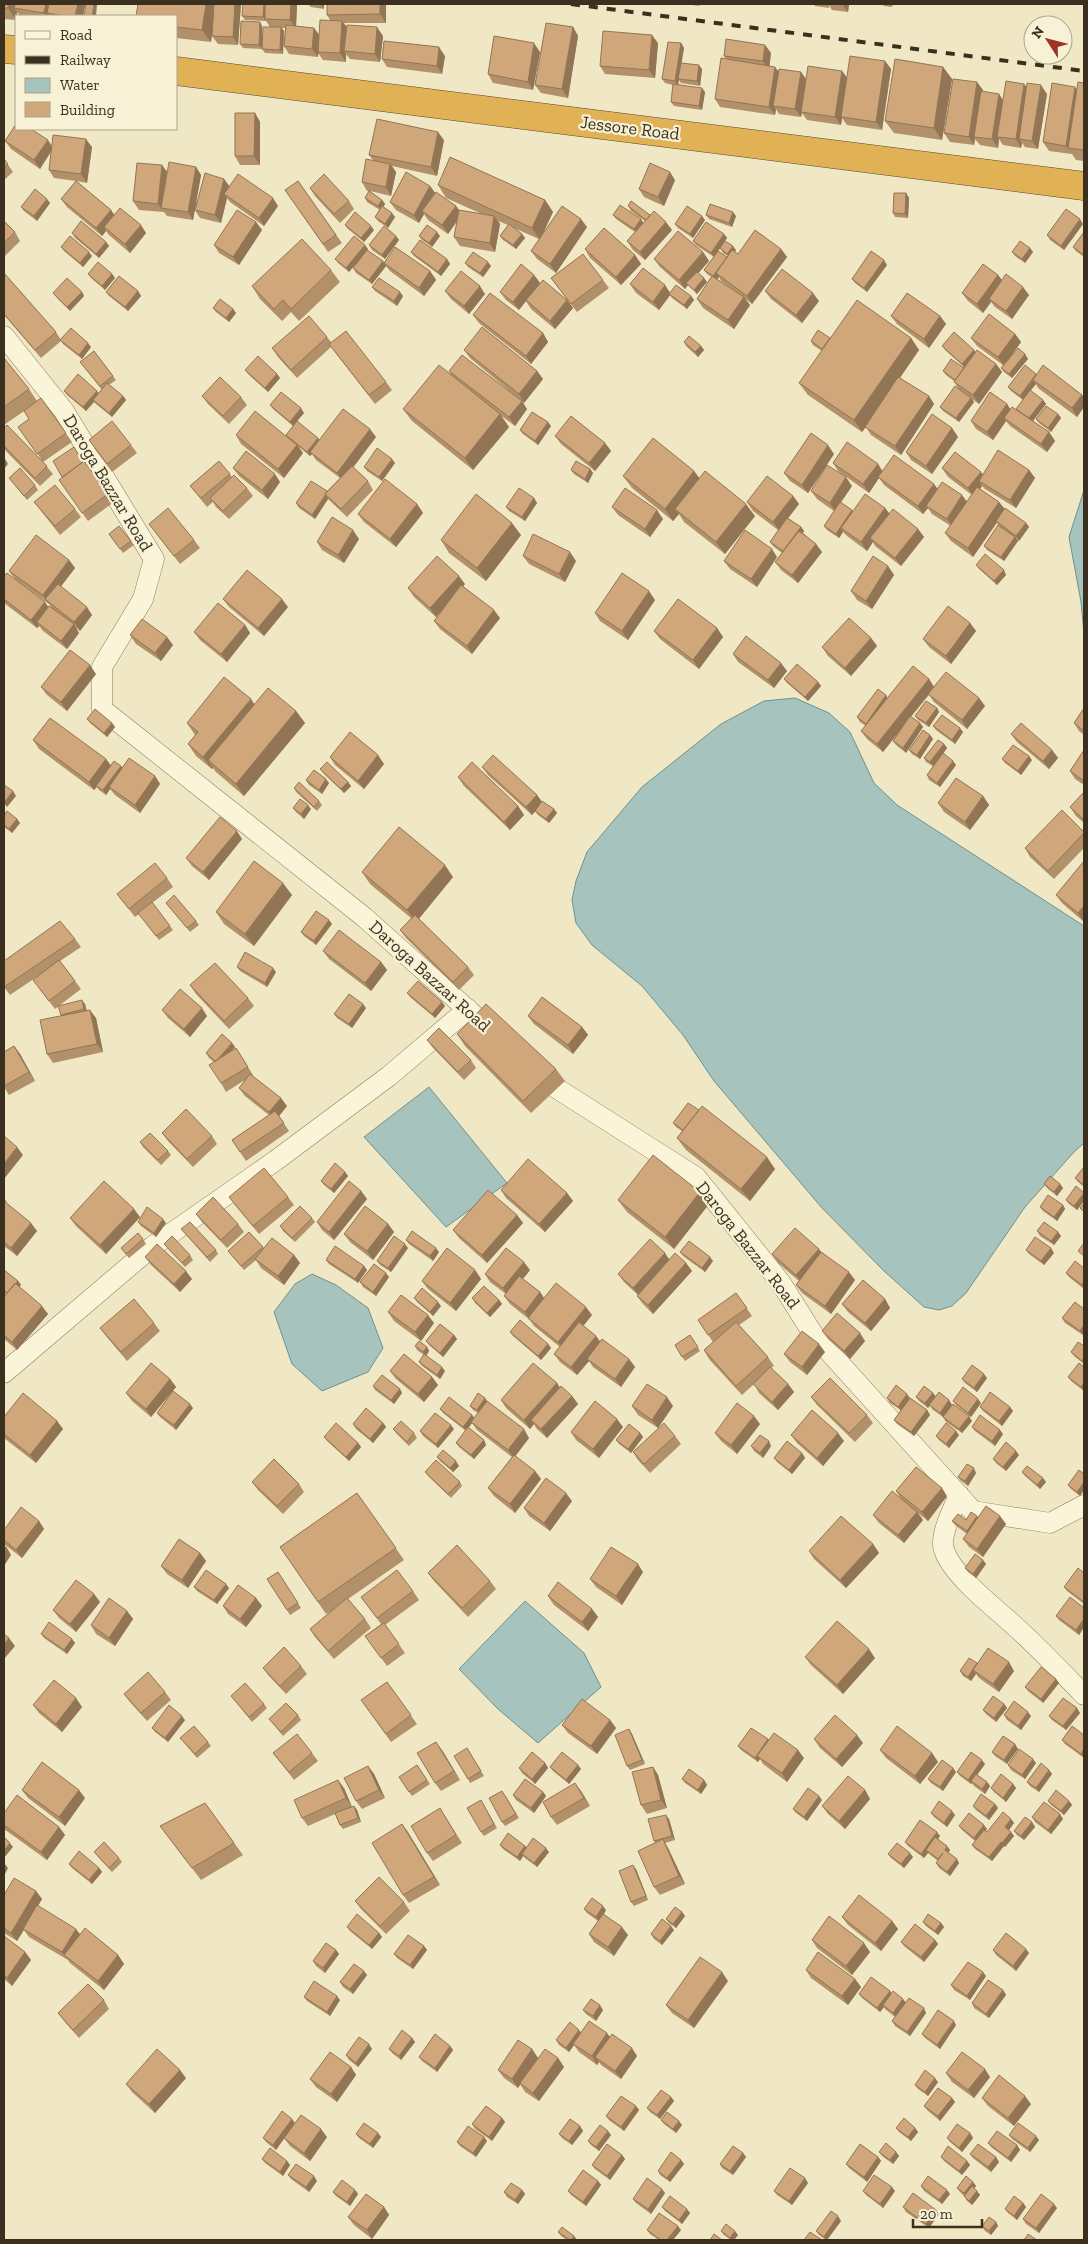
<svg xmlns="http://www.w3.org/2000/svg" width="1088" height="2244" font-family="'Zilla Slab',serif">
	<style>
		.water { fill: #a7c3be; stroke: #6d928d }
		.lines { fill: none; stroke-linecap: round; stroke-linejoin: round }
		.street-casing { stroke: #8b7a5b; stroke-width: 21 }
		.highway-casing { stroke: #59472f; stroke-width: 29 }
		.street { stroke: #faf4d9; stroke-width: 20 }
		.highway { stroke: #e0b255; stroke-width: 28 }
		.rail { stroke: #3b301f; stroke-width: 4; stroke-dasharray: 9 9; stroke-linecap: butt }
		.wall { fill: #b29069; fill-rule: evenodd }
		.shaded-wall { fill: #917555 }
		.building { fill: #cfa77a; stroke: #917555 }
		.labels { text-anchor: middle; stroke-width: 4.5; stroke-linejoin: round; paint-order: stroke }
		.street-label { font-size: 18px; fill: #3b301f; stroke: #f7f1d5 }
	</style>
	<rect width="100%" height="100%" fill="#f0e8c5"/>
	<path class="water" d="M 1084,490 L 1084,633 L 1081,602 L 1069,537 Z
		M 795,698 L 829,713 L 850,732 L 874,783 L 897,805 L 1084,926 L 1084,1143 L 1074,1152 L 1025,1207 L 966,1293 L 952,1306 L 939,1310 L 924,1307 L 884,1271 L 822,1208 L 714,1081 L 683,1035 L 642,986 L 592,945 L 576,923 L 572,900 L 576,881 L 587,852 L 642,787 L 721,724 L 764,701 Z
		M 429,1087 L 507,1183 L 446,1227 L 364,1137 Z
		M 312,1274 L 336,1285 L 368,1308 L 383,1348 L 368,1372 L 322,1391 L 292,1364 L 274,1312 L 295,1284 Z
		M 525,1601 L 584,1653 L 601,1687 L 538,1743 L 499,1710 L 459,1669 Z"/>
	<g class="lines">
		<g class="street-casing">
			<path id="street" d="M 4,336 L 64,411 L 154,559 L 143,599 L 102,667 L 102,709 L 364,917 L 495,1034
				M 537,1072 L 553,1086 L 696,1177 L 781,1283 L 813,1334 L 973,1511 L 1050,1523 L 1084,1505
				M 4,1373 L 153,1246 L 275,1161 L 389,1076 L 468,1009
				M 959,1495 C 953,1509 939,1536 944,1550 C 953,1577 998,1610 1019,1630 C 1042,1651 1063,1673 1084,1695"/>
		</g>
		<g class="highway-casing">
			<path id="highway" d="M 4,49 L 16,50
				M 176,71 L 1084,186"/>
		</g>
		<use href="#street" class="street"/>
		<use href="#highway" class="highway"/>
		<path class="rail" d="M 571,4 L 1084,71"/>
	</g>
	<path class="wall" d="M 4,4 L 85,5 L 83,16 L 20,16 L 17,12 L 16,20 L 4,19 Z
		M 138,4 L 241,4 L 238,45 L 218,44 L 212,36 L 213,24 L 211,42 L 176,38 L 176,16 Z
		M 297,4 L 296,26 L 314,28 L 319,35 L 330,20 L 327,15 L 327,4 L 386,4 L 386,23 L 344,23 L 347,27 L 383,36 L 380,62 L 350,59 L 346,54 L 346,62 L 323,60 L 318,53 L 318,57 L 289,54 L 284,46 L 285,28 L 281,28 L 284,31 L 283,54 L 265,53 L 262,49 L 243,48 L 240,44 L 260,22 L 262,26 L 262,40 L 270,27 L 266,21 L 245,20 L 242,16 Z
		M 308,4 L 324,4 L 324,9 L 311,7 Z
		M 685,4 L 700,4 L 699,6 Z
		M 814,4 L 849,4 L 848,12 L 832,10 L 829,5 L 829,8 L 815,6 Z
		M 882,4 L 893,4 L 892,7 L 884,6 Z
		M 573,27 L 578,36 L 568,98 L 541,93 L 535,85 Z
		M 658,43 L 655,78 L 605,74 L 600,66 Z
		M 681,43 L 684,48 L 681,63 L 702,69 L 700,86 L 681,83 L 679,80 L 678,85 L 705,92 L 702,110 L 674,106 L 671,102 L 673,85 L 665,83 L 662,79 Z
		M 765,45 L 771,53 L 769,66 L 779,72 L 806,79 L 842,71 L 847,78 L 885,61 L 891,69 L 882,130 L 847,125 L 842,118 L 841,125 L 807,120 L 802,113 L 801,117 L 779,114 L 776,109 L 775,115 L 720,107 L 715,99 L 726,59 L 724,56 Z
		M 540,52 L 533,90 L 493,83 L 488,74 Z
		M 445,56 L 442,74 L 387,67 L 382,59 Z
		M 943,67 L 952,79 L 942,140 L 894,133 L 885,121 Z
		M 1084,83 L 1084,161 L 1076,160 L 1072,154 L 1049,151 L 1043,142 L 1077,89 Z
		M 1024,84 L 1027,88 L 1047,94 L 1038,149 L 1025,147 L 1022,143 L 1021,148 L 1003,145 L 999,139 L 998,148 L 980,145 L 975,139 L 974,145 L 950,142 L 944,133 L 983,90 L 983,92 L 999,94 L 1003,100 Z
		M 255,113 L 260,122 L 260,165 L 240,165 L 235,156 Z
		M 444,140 L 437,176 L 392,166 L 396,172 L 391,196 L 370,191 L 382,200 L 385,204 L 383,207 L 395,217 L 388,228 L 378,221 L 375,217 L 380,210 L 367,202 L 365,198 L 369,191 L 367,191 L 362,182 L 373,160 L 369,155 Z
		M 5,141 L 52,146 L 92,147 L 87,183 L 76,181 L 111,210 L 114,215 L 146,233 L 130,253 L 109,235 L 106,231 L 102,236 L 67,207 L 61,199 L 76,181 L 54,178 L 49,170 L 51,152 L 40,169 L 11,149 Z
		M 4,159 L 13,172 L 4,180 Z
		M 196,167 L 201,175 L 196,203 L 224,179 L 229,186 L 278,206 L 264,226 L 230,202 L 227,198 L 221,223 L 200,218 L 195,210 L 193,220 L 167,216 L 164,212 L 139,210 L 133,201 L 167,173 Z
		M 675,180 L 664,206 L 644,197 L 639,189 Z
		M 298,181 L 342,243 L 328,252 L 285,190 Z
		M 438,185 L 545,200 L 553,212 L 543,233 L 587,227 L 556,273 L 537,259 L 531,251 L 539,239 L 514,228 L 522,234 L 525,238 L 516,249 L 503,240 L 500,236 L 508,225 L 498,221 L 500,224 L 495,252 L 460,246 L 454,237 L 457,221 L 448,234 L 428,220 L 424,214 L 419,223 L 396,210 L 390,202 L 430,186 L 435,193 L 456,206 L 459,210 L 482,214 L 446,198 Z
		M 310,188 L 349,201 L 354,209 L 340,223 L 315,196 Z
		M 906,193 L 909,198 L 908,218 L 895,217 L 893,213 Z
		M 50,203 L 37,221 L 24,211 L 21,207 Z
		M 628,206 L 650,215 L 672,230 L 645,260 L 633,250 L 627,241 L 635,232 L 616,219 L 613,215 L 643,223 L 645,221 L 631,211 Z
		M 706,215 L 736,216 L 732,227 L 709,219 Z
		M 705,220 L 693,238 L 678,228 L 675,224 Z
		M 4,221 L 15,232 L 20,241 L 4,257 Z
		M 256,222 L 262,230 L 239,265 L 219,253 L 214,245 Z
		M 1083,224 L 1064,250 L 1050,240 L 1047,235 Z
		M 345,225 L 374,230 L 364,242 L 348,229 Z
		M 1084,232 L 1084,257 L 1076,251 L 1073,247 Z
		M 72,233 L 106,242 L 109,246 L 99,258 L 75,238 Z
		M 724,234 L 727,238 L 718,251 L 727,257 L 728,256 L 723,253 L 720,248 L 736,250 L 735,252 L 738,254 L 781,249 L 787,257 L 752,304 L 744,298 L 750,305 L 734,329 L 703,308 L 697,299 L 712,277 L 707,274 L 704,270 L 714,257 L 696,245 L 693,241 ZM 719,277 L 721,281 L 737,292 L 717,279 Z
		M 396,236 L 399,240 L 385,259 L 372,250 L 369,245 Z
		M 419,236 L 440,236 L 432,247 L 422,240 Z
		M 61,247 L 92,256 L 83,267 L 64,251 Z
		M 1030,248 L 1033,252 L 1025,263 L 1015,256 L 1012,252 Z
		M 368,249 L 367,250 L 383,261 L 384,263 L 430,271 L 436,280 L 424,296 L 390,271 L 386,266 L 372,284 L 356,273 L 353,268 L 365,252 L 349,272 L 338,263 L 335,259 Z
		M 585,249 L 635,255 L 641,264 L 621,285 L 590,258 Z
		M 411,252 L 447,259 L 450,264 L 441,276 L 414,256 Z
		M 703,252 L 709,261 L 698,273 L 704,278 L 707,282 L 697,294 L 688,285 L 685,289 L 660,267 L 654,259 Z
		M 465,263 L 491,266 L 483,277 L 468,267 Z
		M 887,265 L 867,292 L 855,283 L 852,279 Z
		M 331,270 L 340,282 L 299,321 L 291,312 L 282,321 L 260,299 L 252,286 Z
		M 4,273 L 56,332 L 61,340 L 91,347 L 82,359 L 63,344 L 61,341 L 41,358 L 4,315 Z
		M 88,274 L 112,274 L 115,278 L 105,290 L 91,278 Z
		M 534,275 L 540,283 L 567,300 L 573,308 L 555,329 L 531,309 L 526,301 L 519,310 L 506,300 L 500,292 Z
		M 998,275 L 1002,280 L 1029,295 L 1012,319 L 995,307 L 991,302 L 983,313 L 968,301 L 962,293 Z
		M 551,278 L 603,280 L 609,288 L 577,312 Z
		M 630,284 L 671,293 L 691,296 L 694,300 L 687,309 L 672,298 L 670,295 L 659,310 L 636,293 Z
		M 372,287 L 403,296 L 397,306 L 375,291 Z
		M 138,291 L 141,296 L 128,311 L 109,296 L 106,292 Z
		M 445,291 L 485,294 L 469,314 L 451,299 Z
		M 765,291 L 819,301 L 802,323 L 771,299 Z
		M 82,292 L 84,296 L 70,311 L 56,297 L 53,293 Z
		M 213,308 L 233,309 L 236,313 L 229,322 L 216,312 Z
		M 473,315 L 543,333 L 548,342 L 531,364 L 479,323 Z
		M 891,316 L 940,316 L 946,324 L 929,348 L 897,324 Z
		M 1015,334 L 1021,342 L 1010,357 L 1025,354 L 1028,359 L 1012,378 L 1004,372 L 1001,368 L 1003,365 L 977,346 L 971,338 Z
		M 327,337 L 331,342 L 386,382 L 392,390 L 375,404 L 331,347 L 297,378 L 278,357 L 272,348 Z
		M 830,338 L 911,338 L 919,350 L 900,378 L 929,396 L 934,404 L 901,455 L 871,435 L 866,427 L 862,432 L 808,395 L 799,383 L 822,351 L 813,345 L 811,341 Z
		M 684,342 L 701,346 L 704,350 L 698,357 L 686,346 Z
		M 942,346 L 974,350 L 975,352 L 996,364 L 1002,372 L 979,404 L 959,390 L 954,381 L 946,375 L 943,371 L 964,367 L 945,350 Z
		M 464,350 L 537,371 L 543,379 L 524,403 L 470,358 Z
		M 94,351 L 116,380 L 109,385 L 123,396 L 126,400 L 112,417 L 96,404 L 94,402 L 86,411 L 67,395 L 64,391 L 99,393 L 102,390 L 80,362 Z
		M 4,358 L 29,389 L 37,401 L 41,398 L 72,442 L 43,462 L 53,474 L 40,486 L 4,449 L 4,428 L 42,460 L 18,427 L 29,419 L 30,407 L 4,425 Z
		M 245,370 L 277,374 L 280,378 L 268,392 L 248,374 Z
		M 449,371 L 527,409 L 515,426 L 500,415 L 509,427 L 473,470 L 412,421 L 403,409 L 451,374 Z
		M 1036,374 L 1082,395 L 1084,398 L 1084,407 L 1077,417 L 1038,388 L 1036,384 L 1030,390 L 1043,400 L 1046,404 L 1033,421 L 1049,432 L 1055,441 L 1047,452 L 1010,426 L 1006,421 L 993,440 L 976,429 L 971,421 L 1007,404 L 1010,409 L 1018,410 L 1023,400 L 1011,391 L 1008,387 Z
		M 202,396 L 241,397 L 247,405 L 229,424 L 208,404 Z
		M 971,398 L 974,402 L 959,422 L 943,411 L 940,407 Z
		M 270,405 L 304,413 L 297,421 L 319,440 L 376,437 L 353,467 L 368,481 L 373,490 L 347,517 L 328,499 L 315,519 L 299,508 L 296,503 L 327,491 L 340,478 L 316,460 L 312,454 L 310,456 L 299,447 L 303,453 L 284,478 L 241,444 L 236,435 L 288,437 L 286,435 L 293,426 L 273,409 Z
		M 1058,414 L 1061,418 L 1051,432 L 1039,423 L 1036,419 Z
		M 551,426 L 538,445 L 523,434 L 520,430 Z
		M 952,428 L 958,437 L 932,474 L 911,460 L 906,452 Z
		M 555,436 L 605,443 L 611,451 L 595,471 L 561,444 Z
		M 131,445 L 137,453 L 112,472 L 94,448 Z
		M 834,454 L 808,493 L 790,481 L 784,473 Z
		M 84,461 L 114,502 L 88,521 L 59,480 Z
		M 219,461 L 232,477 L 247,488 L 253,496 L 229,519 L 216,507 L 213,502 L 207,507 L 190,486 Z
		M 395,463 L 382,481 L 367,471 L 364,467 Z
		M 833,463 L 878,464 L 882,471 L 937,489 L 967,502 L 972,495 L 948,477 L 942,468 L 983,474 L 1029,470 L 1035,478 L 1016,508 L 985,489 L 982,486 L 980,489 L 999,502 L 1005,509 L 1026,523 L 1029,527 L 1019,541 L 1016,538 L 1018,541 L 1004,561 L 987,550 L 984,546 L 999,526 L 997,523 L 973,557 L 951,541 L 945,533 L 951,526 L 932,514 L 928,508 L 923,514 L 884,485 L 879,478 L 869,493 L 838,471 Z
		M 233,468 L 280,482 L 268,499 L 239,476 Z
		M 590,469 L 593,473 L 588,483 L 574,474 L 571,470 Z
		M 694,471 L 700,479 L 755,516 L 725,554 L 684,522 L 679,514 L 673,521 L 632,488 L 623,476 Z
		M 9,478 L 35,485 L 38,490 L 27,500 Z
		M 852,486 L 841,502 L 853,511 L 885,508 L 889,513 L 918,529 L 924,537 L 901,566 L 875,546 L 873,542 L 867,551 L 847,536 L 843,532 L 839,538 L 827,530 L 824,526 L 834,511 L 817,499 L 811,491 Z
		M 793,496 L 799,504 L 788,518 L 801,527 L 804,531 L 803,533 L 816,544 L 822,552 L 798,583 L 781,570 L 775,562 L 782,553 L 773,546 L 770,542 L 778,530 L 753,511 L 747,502 Z
		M 534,498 L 537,503 L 525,521 L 509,511 L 506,507 Z
		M 34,502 L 75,509 L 81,517 L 60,535 Z
		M 417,504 L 423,513 L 396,547 L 364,522 L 358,514 Z
		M 612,507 L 663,519 L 650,537 L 618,515 Z
		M 149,524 L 194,540 L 200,548 L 180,564 Z
		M 119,526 L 134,545 L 123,553 L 109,534 Z
		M 521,535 L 486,581 L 449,553 L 441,540 Z
		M 359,539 L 344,563 L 322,550 L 317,542 Z
		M 523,556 L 576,561 L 565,582 L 529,564 Z
		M 777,557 L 757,587 L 730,569 L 724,561 Z
		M 69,560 L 75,568 L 61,586 L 92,615 L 80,631 L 76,627 L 79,633 L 67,649 L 43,631 L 39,626 L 37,628 L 4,603 L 4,576 L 48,607 L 51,607 L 49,604 L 15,579 L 9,571 Z
		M 976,565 L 1006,575 L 997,585 L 979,569 Z
		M 888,566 L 894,575 L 872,609 L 857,600 L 851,591 Z
		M 465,584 L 463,586 L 500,618 L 472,654 L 440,629 L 434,621 L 444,607 L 436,617 L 414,597 L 408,588 Z
		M 223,599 L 288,607 L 264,636 L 229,607 Z
		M 655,600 L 628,640 L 600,621 L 595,613 Z
		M 970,623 L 976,631 L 951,664 L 929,647 L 923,639 Z
		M 245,625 L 250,633 L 227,662 L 200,640 L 194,632 Z
		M 717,628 L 723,637 L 699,669 L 660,639 L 654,631 Z
		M 130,635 L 173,645 L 161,661 L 136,644 Z
		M 871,638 L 877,646 L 851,676 L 828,656 L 822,647 Z
		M 733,654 L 787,671 L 774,688 L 738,662 Z
		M 96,674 L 67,711 L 47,695 L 41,687 Z
		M 784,679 L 818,682 L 821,686 L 808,701 L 787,683 Z
		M 929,679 L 934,687 L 979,698 L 985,706 L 967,729 L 934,702 L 929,695 L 911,717 L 920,723 L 923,727 L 906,753 L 896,745 L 893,741 L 902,728 L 883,752 L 867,739 L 861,731 L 866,726 L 860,722 L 857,717 L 888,698 Z
		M 254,704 L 296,711 L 305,723 L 244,796 L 216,772 L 213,768 L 212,769 L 196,756 L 188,744 L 195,735 L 187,723 Z
		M 937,708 L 939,712 L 929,727 L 918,720 L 915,716 Z
		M 1084,708 L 1084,735 L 1079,731 L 1074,723 Z
		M 87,719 L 112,723 L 115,727 L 107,737 L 90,723 Z
		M 933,726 L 963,732 L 955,744 L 936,730 Z
		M 1011,734 L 1052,750 L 1058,758 L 1049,769 L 1017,742 Z
		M 930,735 L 933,739 L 920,759 L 912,754 L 909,750 Z
		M 33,740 L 106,759 L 111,766 L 122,767 L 155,776 L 160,784 L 140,813 L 115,795 L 110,789 L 106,795 L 99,790 L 97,787 L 94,790 L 39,749 Z
		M 944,744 L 947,748 L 943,754 L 956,765 L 940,787 L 929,780 L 927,775 L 933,766 L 926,762 L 924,758 Z
		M 1084,750 L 1084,785 L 1075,779 L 1070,771 Z
		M 330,757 L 384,764 L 364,789 L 335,765 Z
		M 1002,759 L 1032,760 L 1021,775 L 1005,763 Z
		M 482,767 L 537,795 L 541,802 L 554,809 L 557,813 L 549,823 L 538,815 L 535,811 L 532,815 L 488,775 Z
		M 320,769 L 348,782 L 351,786 L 344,793 L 323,773 Z
		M 458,777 L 518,806 L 524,815 L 510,830 L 464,786 Z
		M 306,780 L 329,783 L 322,794 L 309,785 Z
		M 294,788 L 319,801 L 322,805 L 317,811 L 296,792 Z
		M 1084,792 L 1084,823 L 1076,816 L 1070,807 Z
		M 983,796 L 989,805 L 970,830 L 944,812 L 938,803 Z
		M 293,808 L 311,809 L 304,819 L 296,812 Z
		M 4,816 L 17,819 L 20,823 L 12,833 L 4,827 Z
		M 1084,832 L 1084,848 L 1054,879 L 1030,857 L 1025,848 Z
		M 242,839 L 209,880 L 192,866 L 186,858 Z
		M 1084,861 L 1084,922 L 1062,903 L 1056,895 Z
		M 362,872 L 453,877 L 419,919 L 468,967 L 474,975 L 459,990 L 406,938 L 400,930 L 411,918 L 370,884 Z
		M 167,878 L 173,887 L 152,903 L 173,930 L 159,940 L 139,914 L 135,917 L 117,894 Z
		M 292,895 L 254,946 L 224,924 L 216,912 Z
		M 166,903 L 196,921 L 199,925 L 190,932 Z
		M 332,924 L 316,945 L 304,936 L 301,932 Z
		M 75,939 L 81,947 L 60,961 L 81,989 L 60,1005 L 85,1004 L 87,1011 L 96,1018 L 103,1052 L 53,1063 L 47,1054 L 61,1016 L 59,1006 L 55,1009 L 39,988 L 38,976 L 10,995 L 4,987 Z
		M 323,951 L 381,962 L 387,970 L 371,991 L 329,959 Z
		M 237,967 L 276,972 L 267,987 L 240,971 Z
		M 190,985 L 248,998 L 254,1006 L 229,1029 L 196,994 Z
		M 407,993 L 445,1006 L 435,1018 L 410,997 Z
		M 366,1008 L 352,1028 L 337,1018 L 334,1014 Z
		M 162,1010 L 207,1016 L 190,1037 L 168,1018 Z
		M 528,1016 L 582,1027 L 588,1035 L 573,1054 L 534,1024 Z
		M 457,1034 L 556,1069 L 565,1081 L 531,1113 L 465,1046 Z
		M 427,1040 L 471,1060 L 476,1068 L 464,1080 L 433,1048 Z
		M 232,1043 L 235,1047 L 231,1051 L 236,1048 L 253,1075 L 253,1076 L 287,1106 L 279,1116 L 289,1131 L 246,1161 L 232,1140 L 269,1115 L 245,1096 L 239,1088 L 245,1080 L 226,1092 L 221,1083 L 214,1062 L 209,1058 L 206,1053 Z
		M 14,1046 L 20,1054 L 35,1081 L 9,1095 L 4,1087 L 4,1052 Z
		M 673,1123 L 775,1169 L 750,1201 L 686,1150 L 677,1138 L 682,1131 L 676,1127 Z
		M 162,1133 L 212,1136 L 217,1144 L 193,1167 L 168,1141 Z
		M 140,1142 L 168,1151 L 171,1155 L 161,1165 L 143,1147 Z
		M 1084,1167 L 1084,1187 L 1078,1182 L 1075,1178 Z
		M 345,1172 L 348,1176 L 334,1193 L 324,1185 L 321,1181 Z
		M 1044,1184 L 1060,1184 L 1063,1188 L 1057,1196 L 1047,1188 Z
		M 501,1190 L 567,1193 L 573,1201 L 545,1232 L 506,1198 Z
		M 361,1191 L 367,1199 L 334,1240 L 322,1230 L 317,1222 Z
		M 700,1192 L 709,1204 L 674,1249 L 627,1212 L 618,1200 Z
		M 1084,1193 L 1084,1201 L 1077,1210 L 1069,1204 L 1066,1200 Z
		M 229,1197 L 288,1197 L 294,1205 L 259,1234 L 235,1205 Z
		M 4,1198 L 7,1202 L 6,1203 L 37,1231 L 17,1256 L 4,1246 Z
		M 1063,1205 L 1065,1209 L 1057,1221 L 1043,1211 L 1040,1207 Z
		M 196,1214 L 238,1224 L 244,1232 L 227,1248 L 202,1222 Z
		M 517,1215 L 523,1223 L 487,1263 L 459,1238 L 453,1230 Z
		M 140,1217 L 106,1254 L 76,1226 L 70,1218 Z
		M 312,1218 L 315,1222 L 295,1242 L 283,1231 L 280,1226 Z
		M 138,1222 L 166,1223 L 156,1237 L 141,1226 Z
		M 388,1224 L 394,1232 L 373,1260 L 350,1242 L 344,1234 Z
		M 181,1229 L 216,1250 L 218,1254 L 210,1262 Z
		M 1037,1231 L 1058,1232 L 1061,1236 L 1054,1245 L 1040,1236 Z
		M 249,1232 L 264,1248 L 294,1255 L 300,1263 L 284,1285 L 261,1268 L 256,1260 L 244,1270 L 228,1251 Z
		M 143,1239 L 146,1244 L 129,1258 L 121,1248 Z
		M 406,1240 L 439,1252 L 433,1261 L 409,1244 Z
		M 164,1244 L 190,1255 L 193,1260 L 185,1267 Z
		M 408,1248 L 391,1272 L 380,1265 L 377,1261 Z
		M 1026,1250 L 1054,1253 L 1044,1265 L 1029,1254 Z
		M 680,1252 L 713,1261 L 705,1272 L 683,1256 Z
		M 822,1252 L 855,1280 L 831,1314 L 802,1293 L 796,1285 L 799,1281 L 778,1263 L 772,1254 Z
		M 145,1257 L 192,1279 L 180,1292 L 151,1265 Z
		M 326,1260 L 364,1266 L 367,1270 L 358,1283 L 329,1264 Z
		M 686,1263 L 692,1271 L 653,1314 L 643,1304 L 637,1296 L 638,1295 L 624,1282 L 618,1274 Z
		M 1084,1268 L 1084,1289 L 1069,1277 L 1066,1273 Z
		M 4,1270 L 18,1281 L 21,1285 L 19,1287 L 48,1314 L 17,1350 L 4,1339 L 4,1297 L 6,1294 L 4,1292 Z
		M 475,1270 L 481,1279 L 456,1311 L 428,1289 L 422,1281 Z
		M 530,1270 L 523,1279 L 540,1292 L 544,1298 L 592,1315 L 583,1326 L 596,1336 L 600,1342 L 629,1359 L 635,1367 L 621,1387 L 593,1367 L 589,1361 L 577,1375 L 560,1362 L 554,1354 L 560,1347 L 534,1326 L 530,1320 L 510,1304 L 504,1296 L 506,1294 L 490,1282 L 485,1274 Z
		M 389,1277 L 376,1296 L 363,1287 L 360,1282 Z
		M 736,1293 L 752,1316 L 739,1325 L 768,1357 L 774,1366 L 771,1368 L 788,1384 L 794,1392 L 778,1410 L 759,1393 L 754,1384 L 742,1395 L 709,1359 L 704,1350 L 713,1342 L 698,1320 Z
		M 414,1298 L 441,1306 L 433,1316 L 417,1302 Z
		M 472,1298 L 499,1300 L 502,1304 L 490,1317 L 475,1303 Z
		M 885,1299 L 890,1308 L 871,1331 L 848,1312 L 842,1304 Z
		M 1075,1302 L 1083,1335 L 1065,1323 L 1062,1318 Z
		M 388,1312 L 434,1323 L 421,1341 L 394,1321 Z
		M 154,1323 L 160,1331 L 127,1361 L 106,1336 L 100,1328 Z
		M 822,1331 L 865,1341 L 850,1359 L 828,1339 Z
		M 510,1332 L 548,1344 L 551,1348 L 541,1360 L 513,1336 Z
		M 454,1335 L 457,1339 L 443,1357 L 429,1345 L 426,1341 Z
		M 690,1335 L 700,1351 L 685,1361 L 675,1345 Z
		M 415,1346 L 427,1347 L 429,1351 L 426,1356 L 445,1371 L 440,1379 L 422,1366 L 419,1362 L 424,1355 L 417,1350 Z
		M 1084,1346 L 1084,1364 L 1074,1356 L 1071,1352 Z
		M 825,1352 L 807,1375 L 790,1362 L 784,1354 Z
		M 1084,1367 L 1084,1391 L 1071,1381 L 1068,1377 Z
		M 390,1371 L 432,1377 L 438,1385 L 424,1402 L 396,1379 Z
		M 987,1378 L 977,1392 L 965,1383 L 962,1379 Z
		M 170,1379 L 176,1387 L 151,1417 L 132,1401 L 126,1393 Z
		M 557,1383 L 560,1388 L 572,1396 L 578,1404 L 547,1438 L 536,1428 L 534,1424 L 530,1429 L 506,1408 L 501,1400 Z
		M 373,1386 L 400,1389 L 402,1393 L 394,1404 L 375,1390 Z
		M 933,1393 L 935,1397 L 949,1400 L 952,1405 L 943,1417 L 932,1409 L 930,1405 L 928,1408 L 919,1401 L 916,1397 Z
		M 811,1397 L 867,1415 L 873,1423 L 855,1442 L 817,1405 Z
		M 887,1398 L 910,1398 L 927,1410 L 930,1415 L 914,1436 L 897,1424 L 894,1420 L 901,1410 L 890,1403 Z
		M 953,1401 L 981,1403 L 971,1417 L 956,1405 Z
		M 488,1402 L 529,1438 L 515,1456 L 535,1471 L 541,1479 L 515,1513 L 494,1496 L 488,1488 L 512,1457 L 477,1430 L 472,1423 L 468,1428 L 484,1440 L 486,1445 L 474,1459 L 459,1447 L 456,1443 L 466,1431 L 443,1413 L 440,1409 L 472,1415 L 474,1418 L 478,1413 L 473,1410 L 470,1406 Z
		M 632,1406 L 673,1406 L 658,1428 L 638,1415 Z
		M 980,1407 L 1010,1407 L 1013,1411 L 1002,1426 L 983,1411 Z
		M 193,1408 L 176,1430 L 160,1417 L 157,1413 Z
		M 4,1417 L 57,1421 L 63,1429 L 36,1463 L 4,1438 Z
		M 943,1417 L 972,1421 L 962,1433 L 946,1422 Z
		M 383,1423 L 386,1427 L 373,1443 L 356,1429 L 353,1424 Z
		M 760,1424 L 737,1454 L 721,1441 L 715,1433 Z
		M 623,1427 L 599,1458 L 576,1440 L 571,1432 Z
		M 972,1427 L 1003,1434 L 995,1446 L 975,1431 Z
		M 393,1429 L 414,1433 L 417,1438 L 409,1446 L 396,1433 Z
		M 454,1429 L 438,1448 L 423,1436 L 420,1431 Z
		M 640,1433 L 643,1437 L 631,1453 L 619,1444 L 616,1440 Z
		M 791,1435 L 844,1441 L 823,1466 L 797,1443 Z
		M 959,1435 L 949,1448 L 939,1440 L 936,1436 Z
		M 675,1436 L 681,1444 L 650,1473 L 638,1460 L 633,1452 Z
		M 324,1437 L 358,1443 L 361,1447 L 349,1461 L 327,1441 Z
		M 751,1446 L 771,1446 L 763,1458 L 754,1451 Z
		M 802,1453 L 805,1458 L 792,1474 L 777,1462 L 774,1458 Z
		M 1019,1455 L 1006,1471 L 996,1463 L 993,1459 Z
		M 437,1457 L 459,1466 L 453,1472 L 440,1461 Z
		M 1079,1470 L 1080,1496 L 1071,1489 L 1068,1485 Z
		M 425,1472 L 460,1482 L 462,1486 L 451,1498 L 428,1476 Z
		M 1022,1472 L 1046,1482 L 1040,1489 L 1025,1476 Z
		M 976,1473 L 968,1486 L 961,1481 L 958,1477 Z
		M 252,1482 L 299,1484 L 304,1492 L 283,1514 L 258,1490 Z
		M 896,1491 L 947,1496 L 928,1521 L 918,1513 L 923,1520 L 904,1543 L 879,1523 L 873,1515 L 901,1499 Z
		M 357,1493 L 404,1560 L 348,1599 L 365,1619 L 371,1628 L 334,1659 L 315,1637 L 310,1629 L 331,1611 L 326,1614 L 280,1547 Z
		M 572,1501 L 550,1531 L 529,1516 L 524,1508 Z
		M 978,1518 L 1006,1524 L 983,1557 L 969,1547 L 963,1539 L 967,1534 L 955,1525 L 952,1521 L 966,1520 Z
		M 39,1521 L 44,1529 L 22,1558 L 4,1544 L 4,1530 Z
		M 873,1544 L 879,1553 L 846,1588 L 814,1559 L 809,1551 Z
		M 200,1553 L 206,1561 L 188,1588 L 167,1574 L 161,1566 Z
		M 986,1564 L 976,1578 L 968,1572 L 965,1568 Z
		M 278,1572 L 301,1608 L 290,1615 L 267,1579 Z
		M 643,1572 L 622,1605 L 596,1587 L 590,1579 Z
		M 428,1573 L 490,1581 L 496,1589 L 468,1617 L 434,1581 Z
		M 1084,1573 L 1084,1604 L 1067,1591 L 1064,1587 Z
		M 194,1587 L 229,1588 L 217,1604 L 197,1591 Z
		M 413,1591 L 419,1600 L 385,1625 L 405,1653 L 387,1666 L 365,1636 L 381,1624 L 361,1597 Z
		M 94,1594 L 100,1602 L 76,1632 L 59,1618 L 53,1610 Z
		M 548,1596 L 592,1609 L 598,1617 L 588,1631 L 554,1605 Z
		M 256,1598 L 262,1606 L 246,1627 L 228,1614 L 223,1606 Z
		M 1084,1608 L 1084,1627 L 1079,1635 L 1059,1620 L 1056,1616 Z
		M 127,1611 L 133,1619 L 115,1646 L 96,1634 L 91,1625 Z
		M 41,1634 L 72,1639 L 75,1643 L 67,1654 L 44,1638 Z
		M 805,1657 L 875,1658 L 843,1694 L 811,1665 Z
		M 977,1663 L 1014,1671 L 999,1692 L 979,1678 L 976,1674 L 971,1681 L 963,1676 L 960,1671 Z
		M 301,1666 L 307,1674 L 286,1694 L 269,1676 L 263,1668 Z
		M 1056,1679 L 1059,1683 L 1043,1703 L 1028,1691 L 1025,1687 Z
		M 387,1682 L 417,1724 L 391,1742 L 361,1700 Z
		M 165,1692 L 171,1700 L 147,1721 L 130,1702 L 124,1694 Z
		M 231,1696 L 264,1704 L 267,1708 L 252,1722 Z
		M 1004,1704 L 1007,1708 L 996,1722 L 986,1714 L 983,1710 Z
		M 33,1705 L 82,1707 L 62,1732 L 39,1713 Z
		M 1080,1713 L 1066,1730 L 1052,1720 L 1049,1716 Z
		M 298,1715 L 301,1720 L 283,1736 L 269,1719 Z
		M 1004,1715 L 1031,1716 L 1021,1730 L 1007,1720 Z
		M 185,1720 L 168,1742 L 155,1732 L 152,1728 Z
		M 610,1720 L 616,1728 L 597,1754 L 568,1733 L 562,1725 Z
		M 629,1729 L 632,1734 L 645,1764 L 630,1770 L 627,1766 Z
		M 1084,1735 L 1084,1758 L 1065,1744 L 1062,1740 Z
		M 180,1738 L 208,1742 L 211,1746 L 197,1758 Z
		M 768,1739 L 804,1758 L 787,1782 L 763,1764 L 760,1759 L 758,1762 L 741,1750 L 738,1746 Z
		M 814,1739 L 863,1743 L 842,1767 L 820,1748 Z
		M 1015,1744 L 1018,1749 L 1007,1764 L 995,1756 L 992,1752 Z
		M 467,1748 L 484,1776 L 470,1783 L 468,1779 Z
		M 442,1750 L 460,1780 L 441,1791 L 435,1783 Z
		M 880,1750 L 932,1753 L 938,1762 L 920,1784 L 886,1758 Z
		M 273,1753 L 312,1753 L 318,1761 L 294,1780 Z
		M 545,1763 L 548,1768 L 535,1784 L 522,1773 L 519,1768 Z
		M 1036,1763 L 1025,1779 L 1011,1770 L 1008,1765 Z
		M 985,1764 L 977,1775 L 987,1782 L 990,1786 L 985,1794 L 974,1786 L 972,1783 L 971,1784 L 960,1776 L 957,1772 Z
		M 417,1765 L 430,1784 L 412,1796 L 399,1777 Z
		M 578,1765 L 581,1769 L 569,1784 L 553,1771 L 550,1767 Z
		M 368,1766 L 374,1774 L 385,1798 L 362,1809 L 356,1801 Z
		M 653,1767 L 658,1775 L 667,1808 L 647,1814 L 641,1805 Z
		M 1049,1770 L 1052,1774 L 1039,1792 L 1030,1786 L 1027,1782 Z
		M 956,1772 L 943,1791 L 931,1783 L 928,1779 Z
		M 682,1779 L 704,1780 L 707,1785 L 701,1794 L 685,1783 Z
		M 1013,1784 L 1016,1788 L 1006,1802 L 994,1792 L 991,1788 Z
		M 344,1788 L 352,1807 L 354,1806 L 357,1810 L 361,1822 L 343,1829 L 340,1825 L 335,1814 L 308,1826 L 302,1818 Z
		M 22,1790 L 85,1798 L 65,1826 L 28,1798 Z
		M 865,1790 L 870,1799 L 845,1829 L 828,1814 L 822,1806 Z
		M 581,1791 L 590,1806 L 557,1825 L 551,1817 Z
		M 543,1792 L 546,1796 L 534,1813 L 516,1800 L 513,1795 Z
		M 505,1795 L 519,1818 L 505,1826 L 502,1822 Z
		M 481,1800 L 497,1828 L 484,1836 L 481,1832 Z
		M 822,1800 L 807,1821 L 796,1813 L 793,1809 Z
		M 1048,1801 L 1069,1801 L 1072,1805 L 1064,1815 L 1051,1805 Z
		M 205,1803 L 243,1855 L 201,1880 L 160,1826 Z
		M 995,1804 L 998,1808 L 989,1820 L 976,1810 L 973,1806 Z
		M 4,1813 L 59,1827 L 65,1835 L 47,1860 L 4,1829 Z
		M 931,1813 L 955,1815 L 947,1827 L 934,1817 Z
		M 445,1816 L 462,1843 L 433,1861 L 427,1853 Z
		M 1032,1817 L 1063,1819 L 1051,1834 L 1035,1822 Z
		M 669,1819 L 675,1840 L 665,1843 L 668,1848 L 685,1884 L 660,1895 L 654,1887 L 655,1843 L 654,1841 Z
		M 1011,1819 L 1014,1823 L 1009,1830 L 1014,1836 L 1005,1847 L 1004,1846 L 992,1861 L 975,1849 L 972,1845 L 975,1841 L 962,1830 L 959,1826 L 987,1829 L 985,1831 L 987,1832 Z
		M 1032,1822 L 1035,1827 L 1024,1840 L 1017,1835 L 1014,1831 Z
		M 402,1824 L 440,1885 L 409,1903 L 403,1895 Z
		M 940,1836 L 938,1839 L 950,1850 L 948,1853 L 957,1859 L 959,1863 L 950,1876 L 939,1868 L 936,1863 L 938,1861 L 928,1853 L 924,1858 L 908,1846 L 905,1842 Z
		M 500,1845 L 525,1846 L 526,1847 L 549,1852 L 537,1867 L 525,1858 L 523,1856 L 520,1861 L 503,1849 Z
		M 94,1852 L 119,1858 L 122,1862 L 112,1872 Z
		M 888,1854 L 913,1857 L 904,1868 L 891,1858 Z
		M 69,1864 L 99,1868 L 102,1872 L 92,1884 L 72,1868 Z
		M 636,1869 L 648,1900 L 634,1906 L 631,1902 Z
		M 36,1891 L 42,1899 L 38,1906 L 80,1934 L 118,1955 L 124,1964 L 104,1990 L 70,1963 L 68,1960 L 29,1937 L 24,1930 L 17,1941 L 4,1933 L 4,1895 Z
		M 355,1901 L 404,1902 L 410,1911 L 386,1934 L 361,1909 Z
		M 584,1909 L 606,1910 L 604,1914 L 628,1935 L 614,1956 L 594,1942 L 589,1934 L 598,1921 L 587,1913 Z
		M 682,1912 L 685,1916 L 676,1928 L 669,1923 L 666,1919 Z
		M 842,1917 L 892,1921 L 898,1929 L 881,1951 L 848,1925 Z
		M 923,1922 L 941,1923 L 944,1927 L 938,1935 L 926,1926 Z
		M 347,1927 L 379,1933 L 382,1937 L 372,1949 L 350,1931 Z
		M 674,1930 L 662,1945 L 654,1939 L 651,1934 Z
		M 4,1936 L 25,1952 L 31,1960 L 12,1986 L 4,1979 Z
		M 812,1940 L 870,1952 L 852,1975 L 817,1948 Z
		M 935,1940 L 938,1944 L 924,1962 L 904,1946 L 901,1942 Z
		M 424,1946 L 427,1950 L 413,1969 L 397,1958 L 394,1954 Z
		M 336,1950 L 339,1954 L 325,1973 L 316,1966 L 313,1961 Z
		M 993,1950 L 1029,1953 L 1016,1971 L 996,1955 Z
		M 806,1970 L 855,1979 L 861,1987 L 848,2005 L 811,1978 Z
		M 367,1975 L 353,1994 L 343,1987 L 340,1982 Z
		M 986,1976 L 970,2000 L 954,1990 L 951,1985 Z
		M 728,1981 L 694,2028 L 672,2013 L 666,2005 Z
		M 1003,1990 L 1006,1995 L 989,2018 L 974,2008 L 972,2003 Z
		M 892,1993 L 906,2002 L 926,2013 L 910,2036 L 895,2026 L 892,2021 L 895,2017 L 885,2009 L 884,2007 L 880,2012 L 862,1998 L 859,1994 Z
		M 304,1997 L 340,2000 L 330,2016 L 307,2001 Z
		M 104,2000 L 109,2009 L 79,2038 L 64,2021 L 58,2013 Z
		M 583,2010 L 603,2010 L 596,2021 L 586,2014 Z
		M 956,2025 L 940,2049 L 925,2038 L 922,2034 Z
		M 581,2032 L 610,2037 L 637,2056 L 621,2079 L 601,2065 L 599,2062 L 597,2065 L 579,2052 L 574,2045 L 569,2052 L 559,2045 L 556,2040 Z
		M 412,2038 L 415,2042 L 401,2060 L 392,2053 L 389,2049 Z
		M 450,2046 L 453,2050 L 437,2072 L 422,2061 L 419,2057 Z
		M 372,2049 L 358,2067 L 349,2060 L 346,2055 Z
		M 532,2049 L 538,2058 L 530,2069 L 558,2058 L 564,2067 L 539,2101 L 525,2092 L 520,2084 L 518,2088 L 504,2078 L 498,2070 Z
		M 351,2067 L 356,2075 L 337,2102 L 316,2087 L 310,2079 Z
		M 946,2073 L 990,2077 L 974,2098 L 952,2082 Z
		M 186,2078 L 155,2113 L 132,2092 L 126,2084 Z
		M 938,2082 L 928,2096 L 918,2089 L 915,2085 Z
		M 671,2097 L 674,2101 L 660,2119 L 650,2112 L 647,2108 Z
		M 952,2098 L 955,2102 L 940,2121 L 927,2110 L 924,2106 Z
		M 982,2098 L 1031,2104 L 1014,2126 L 988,2106 Z
		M 636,2106 L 639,2110 L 624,2131 L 609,2120 L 606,2116 Z
		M 502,2118 L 505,2122 L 492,2141 L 475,2129 L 472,2124 Z
		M 661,2120 L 682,2125 L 676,2133 L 664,2124 Z
		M 295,2123 L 327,2137 L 310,2161 L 290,2146 L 284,2138 L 276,2150 L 266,2142 L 263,2138 Z
		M 580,2126 L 583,2131 L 572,2145 L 562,2138 L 559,2134 Z
		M 896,2128 L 915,2128 L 918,2132 L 911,2141 L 899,2132 Z
		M 378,2133 L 381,2137 L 373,2148 L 359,2138 L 356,2134 Z
		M 970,2133 L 973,2138 L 962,2152 L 950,2142 L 947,2138 Z
		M 611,2135 L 599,2151 L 591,2145 L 588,2141 Z
		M 1009,2135 L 1039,2140 L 1030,2152 L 1012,2139 Z
		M 484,2137 L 487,2141 L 476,2157 L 460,2146 L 457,2142 Z
		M 988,2143 L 1017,2145 L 1020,2150 L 1011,2162 L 991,2147 Z
		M 879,2152 L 896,2152 L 899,2156 L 893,2164 L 882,2156 Z
		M 743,2153 L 746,2157 L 733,2175 L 722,2168 L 720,2164 Z
		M 970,2154 L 996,2157 L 999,2162 L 991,2172 L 973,2158 Z
		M 622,2155 L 625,2159 L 610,2180 L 595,2169 L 592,2165 Z
		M 878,2157 L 881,2161 L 867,2182 L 849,2168 L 846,2164 Z
		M 941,2157 L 967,2161 L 970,2165 L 962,2175 L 944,2161 Z
		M 262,2159 L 287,2161 L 290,2165 L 283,2176 L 265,2163 Z
		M 681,2160 L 684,2164 L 670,2182 L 660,2175 L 658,2171 Z
		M 288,2175 L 317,2181 L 309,2192 L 291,2179 Z
		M 598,2181 L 601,2185 L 586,2206 L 571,2195 L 568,2191 Z
		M 973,2182 L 976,2186 L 974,2188 L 980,2195 L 972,2205 L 967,2201 L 964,2196 L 960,2192 L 957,2188 Z
		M 808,2183 L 792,2205 L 777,2195 L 774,2191 Z
		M 921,2186 L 950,2194 L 942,2204 L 924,2191 Z
		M 355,2190 L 358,2194 L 350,2206 L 336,2196 L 333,2192 Z
		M 522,2190 L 525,2194 L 518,2204 L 507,2197 L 504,2192 Z
		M 863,2191 L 895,2191 L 883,2208 L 866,2195 Z
		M 665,2193 L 651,2214 L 636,2203 L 633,2199 Z
		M 1023,2203 L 1026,2207 L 1017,2220 L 1008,2213 L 1005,2209 Z
		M 384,2207 L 389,2215 L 372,2239 L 354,2225 L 348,2217 Z
		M 662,2207 L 690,2213 L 682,2224 L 665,2211 Z
		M 903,2207 L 939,2214 L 929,2228 L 906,2212 Z
		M 1057,2208 L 1039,2233 L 1026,2224 L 1023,2219 Z
		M 841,2221 L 827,2240 L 826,2240 L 819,2235 L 816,2231 Z
		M 996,2222 L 998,2226 L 991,2235 L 985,2231 L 982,2226 Z
		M 647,2230 L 681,2230 L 673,2240 L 659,2240 L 650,2234 Z
		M 721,2231 L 738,2235 L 734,2240 L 731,2240 L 724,2235 Z
		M 558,2232 L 574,2236 L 577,2240 L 567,2240 L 561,2236 Z"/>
	<path class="shaded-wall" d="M 8,4 L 19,4 L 14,8 L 17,12 L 16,20 L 8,8 Z
		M 46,4 L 53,4 L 47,13 L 49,16 L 46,16 L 44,13 Z
		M 78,4 L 85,4 L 85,5 L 83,16 L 75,16 Z
		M 94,4 L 97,4 L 96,16 L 92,16 Z
		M 206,4 L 216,4 L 211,42 L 202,30 Z
		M 235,4 L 241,4 L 238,45 L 233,37 Z
		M 264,4 L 267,4 L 265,19 L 266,21 L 263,17 Z
		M 291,4 L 297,4 L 296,28 L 290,20 Z
		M 321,4 L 324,4 L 324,9 L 321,5 Z
		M 380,4 L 386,4 L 386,23 L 380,14 Z
		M 842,4 L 849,4 L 848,12 Z
		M 342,21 L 348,29 L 344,51 L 346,54 L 346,62 L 340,53 Z
		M 260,22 L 262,26 L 262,49 L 259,45 Z
		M 281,27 L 284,31 L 283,54 L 280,50 Z
		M 377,27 L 383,36 L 380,62 L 375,54 Z
		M 573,27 L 578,36 L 568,98 L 562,89 Z
		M 314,28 L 320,36 L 318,57 L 312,49 Z
		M 652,35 L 658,43 L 655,78 L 649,70 Z
		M 534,43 L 540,52 L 533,90 L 528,82 Z
		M 681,43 L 684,48 L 678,85 L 675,81 Z
		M 765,45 L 771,53 L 769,70 L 763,61 Z
		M 439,47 L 445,56 L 442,74 L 437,66 Z
		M 885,61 L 891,69 L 882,130 L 876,122 Z
		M 699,65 L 702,69 L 700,86 L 697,81 Z
		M 775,67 L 781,75 L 773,106 L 776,109 L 775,115 L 769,107 Z
		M 943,67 L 952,79 L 942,140 L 934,128 Z
		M 842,71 L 848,79 L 841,117 L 842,118 L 841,125 L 835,117 Z
		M 801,72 L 807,80 L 801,117 L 795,109 Z
		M 977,82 L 983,90 L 976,137 L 974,137 L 975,139 L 974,145 L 969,137 Z
		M 1024,84 L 1030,92 L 1019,139 L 1022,143 L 1021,148 L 1016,139 Z
		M 1041,85 L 1047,94 L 1038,149 L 1032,141 Z
		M 1075,87 L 1081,95 L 1068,148 L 1072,154 L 1066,146 Z
		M 702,88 L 705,92 L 702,110 L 699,106 Z
		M 999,94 L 1004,102 L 997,137 L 999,139 L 998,148 L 992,139 Z
		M 255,113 L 260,122 L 260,165 L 254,156 Z
		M 438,132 L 444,140 L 437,176 L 431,167 Z
		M 86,139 L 92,147 L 87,183 L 81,174 Z
		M 48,140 L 53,148 L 40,169 L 34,160 Z
		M 390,164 L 396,172 L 391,196 L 386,187 Z
		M 162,165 L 168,173 L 161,208 L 164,212 L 158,204 Z
		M 196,167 L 201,175 L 193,220 L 188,212 Z
		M 670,172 L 675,180 L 664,206 L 658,197 Z
		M 224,179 L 230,187 L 224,194 L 227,198 L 221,223 L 215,215 Z
		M 430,186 L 436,194 L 422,211 L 424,214 L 419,223 L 414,215 Z
		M 906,193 L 909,198 L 908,218 L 905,214 Z
		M 273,198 L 278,206 L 264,226 L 259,218 Z
		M 47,199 L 50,203 L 37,221 L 34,216 Z
		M 382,200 L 385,204 L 381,210 L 378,206 Z
		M 545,200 L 553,212 L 540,240 L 532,228 Z
		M 456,206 L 462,214 L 448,234 L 442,225 Z
		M 111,210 L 117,219 L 104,227 L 106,231 L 102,236 L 96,228 Z
		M 733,212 L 736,216 L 732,227 L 729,223 Z
		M 392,213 L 395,217 L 388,228 L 385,224 Z
		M 494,216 L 500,224 L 495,252 L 490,243 Z
		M 702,216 L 705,220 L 693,238 L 690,234 Z
		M 581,219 L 587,227 L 556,273 L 550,264 Z
		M 641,219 L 644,224 L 637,233 L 634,229 Z
		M 1080,219 L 1083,224 L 1064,250 L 1061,246 Z
		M 256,222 L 262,230 L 239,265 L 233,257 Z
		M 666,222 L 672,230 L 645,260 L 640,252 Z
		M 141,225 L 146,233 L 130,253 L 125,244 Z
		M 371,226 L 374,230 L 364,242 L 361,238 Z
		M 437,232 L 440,236 L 432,247 L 429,243 Z
		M 522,234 L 525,238 L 516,249 L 513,245 Z
		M 724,234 L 727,238 L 714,257 L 711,253 Z
		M 396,236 L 399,240 L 385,259 L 382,255 Z
		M 106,242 L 109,246 L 99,258 L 96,254 Z
		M 365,245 L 368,249 L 349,272 L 346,268 Z
		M 733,246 L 736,250 L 730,258 L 727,254 Z
		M 1030,248 L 1033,252 L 1025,263 L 1022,259 Z
		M 781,249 L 787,257 L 752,304 L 747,296 Z
		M 89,252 L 92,256 L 83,267 L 80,263 Z
		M 703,252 L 709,261 L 688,285 L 686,283 L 688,285 L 685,289 L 679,280 Z
		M 635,255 L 641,264 L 621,285 L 616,277 Z
		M 447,259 L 450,264 L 441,276 L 438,272 Z
		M 884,260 L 887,265 L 867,292 L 864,288 Z
		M 383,261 L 386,266 L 372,284 L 369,280 Z
		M 488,262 L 491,266 L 483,277 L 480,273 Z
		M 430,271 L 436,280 L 424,296 L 419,288 Z
		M 716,273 L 719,277 L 716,280 L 713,276 Z
		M 112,274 L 115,278 L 105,290 L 102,286 Z
		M 534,275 L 540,283 L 519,310 L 513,302 Z
		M 998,275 L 1004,283 L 989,299 L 991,302 L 983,313 L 977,304 Z
		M 704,278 L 707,282 L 697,294 L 694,290 Z
		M 665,285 L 671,294 L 659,310 L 653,302 Z
		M 480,286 L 485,294 L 469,314 L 464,306 Z
		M 1023,287 L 1029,295 L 1012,319 L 1006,311 Z
		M 138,291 L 141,296 L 128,311 L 125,307 Z
		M 82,292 L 84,296 L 70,311 L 67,307 Z
		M 400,292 L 403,296 L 397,306 L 394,301 Z
		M 813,293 L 819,301 L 802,323 L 796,315 Z
		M 691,296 L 694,300 L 687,309 L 684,305 Z
		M 744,297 L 750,305 L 734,329 L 728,320 Z
		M 567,300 L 573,308 L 555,329 L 550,321 Z
		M 233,309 L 236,313 L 229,322 L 226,318 Z
		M 940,316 L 946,324 L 929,348 L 924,339 Z
		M 543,333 L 548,342 L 531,364 L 526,356 Z
		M 1015,334 L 1021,342 L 1004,366 L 998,357 Z
		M 911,338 L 919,350 L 862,432 L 854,420 Z
		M 88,343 L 91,347 L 82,359 L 79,355 Z
		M 701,346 L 704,350 L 698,357 L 695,352 Z
		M 974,350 L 977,354 L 965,368 L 962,364 Z
		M 1025,354 L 1028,359 L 1012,378 L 1009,374 Z
		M 996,364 L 1002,372 L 979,404 L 973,395 Z
		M 537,371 L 543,379 L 524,403 L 519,394 Z
		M 277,374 L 280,378 L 268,392 L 265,388 Z
		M 1033,380 L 1036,384 L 1023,400 L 1020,396 Z
		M 97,391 L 100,395 L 86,411 L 83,407 Z
		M 1082,395 L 1084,398 L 1084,407 L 1077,417 L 1072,408 Z
		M 123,396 L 126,400 L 112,417 L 109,413 Z
		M 929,396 L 934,404 L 901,455 L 895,446 Z
		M 971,398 L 974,402 L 959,422 L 956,418 Z
		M 1043,400 L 1046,404 L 1032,422 L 1029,418 Z
		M 522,401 L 527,409 L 515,426 L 509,417 Z
		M 1007,404 L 1012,412 L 1004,418 L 1006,421 L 993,440 L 987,432 Z
		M 301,408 L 304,413 L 293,426 L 290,422 Z
		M 500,414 L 509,427 L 473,470 L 465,458 Z
		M 1058,414 L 1061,418 L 1051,432 L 1048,428 Z
		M 548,422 L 551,426 L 538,445 L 535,441 Z
		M 952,428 L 958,437 L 932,474 L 926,466 Z
		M 370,429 L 376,437 L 343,481 L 337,473 Z
		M 1049,432 L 1055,441 L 1047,452 L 1041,444 Z
		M 318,438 L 321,442 L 310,452 L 312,454 L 310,456 L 307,452 Z
		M 605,443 L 611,451 L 595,471 L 589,463 Z
		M 297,445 L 303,453 L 284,478 L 278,469 Z
		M 828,445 L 834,454 L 808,493 L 802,485 Z
		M 4,457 L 8,464 L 4,469 Z
		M 392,459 L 395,463 L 382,481 L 379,477 Z
		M 878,464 L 883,472 L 878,477 L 879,478 L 869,493 L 863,484 Z
		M 590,469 L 593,473 L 588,483 L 585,479 Z
		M 1029,470 L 1035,478 L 1016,508 L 1010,500 Z
		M 694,471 L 703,483 L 675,509 L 679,514 L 673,521 L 665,509 Z
		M 981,472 L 987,480 L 979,481 L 982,486 L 974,497 L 968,488 Z
		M 275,474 L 280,482 L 268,499 L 262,490 Z
		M 846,477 L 852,486 L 835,511 L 830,503 Z
		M 934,484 L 940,492 L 926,506 L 928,508 L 923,514 L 918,506 Z
		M 326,495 L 328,499 L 315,519 L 312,515 Z
		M 962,495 L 968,503 L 953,527 L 947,519 Z
		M 793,496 L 799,504 L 779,530 L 773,522 Z
		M 534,498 L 537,503 L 525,521 L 522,517 Z
		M 999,502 L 1005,510 L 973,557 L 968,548 Z
		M 417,504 L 423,513 L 396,547 L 390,539 Z
		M 746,504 L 755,516 L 725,554 L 716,542 Z
		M 885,508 L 891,516 L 870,538 L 873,542 L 867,551 L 861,542 Z
		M 657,510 L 663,519 L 650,537 L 645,529 Z
		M 852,510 L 855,514 L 841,528 L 843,532 L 839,538 L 836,534 Z
		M 512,523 L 521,535 L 486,581 L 477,568 Z
		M 1026,523 L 1029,527 L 1019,541 L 1016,536 Z
		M 801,527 L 804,531 L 787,556 L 784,552 Z
		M 918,529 L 924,537 L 901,566 L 895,558 Z
		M 353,530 L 359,539 L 344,563 L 338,555 Z
		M 1015,537 L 1018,541 L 1004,561 L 1001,557 Z
		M 816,544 L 822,552 L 798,583 L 792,575 Z
		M 772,549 L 777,557 L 757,587 L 751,579 Z
		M 570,552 L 576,561 L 565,582 L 559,574 Z
		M 69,560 L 75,568 L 49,602 L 45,599 L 49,604 L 43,595 Z
		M 888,566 L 894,575 L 872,609 L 866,601 Z
		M 1004,570 L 1006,575 L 997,585 L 994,581 Z
		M 459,576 L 465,584 L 436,617 L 430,608 Z
		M 649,591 L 655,600 L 628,640 L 622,631 Z
		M 282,599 L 288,607 L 264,636 L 258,628 Z
		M 45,602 L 51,611 L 37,622 L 39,626 L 37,628 L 31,620 Z
		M 87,607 L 92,615 L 80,631 L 74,622 Z
		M 494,610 L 500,618 L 472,654 L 467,646 Z
		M 970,623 L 976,631 L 951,664 L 946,656 Z
		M 74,624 L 79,633 L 67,649 L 61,641 Z
		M 245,625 L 250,633 L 227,662 L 221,654 Z
		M 717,628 L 723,637 L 699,669 L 693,660 Z
		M 167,637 L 173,645 L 161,661 L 155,653 Z
		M 871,638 L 877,646 L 851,676 L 845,668 Z
		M 781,663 L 787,671 L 774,688 L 768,680 Z
		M 90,665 L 96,674 L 67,711 L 61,702 Z
		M 929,679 L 934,687 L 883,752 L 877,744 Z
		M 818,682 L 821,686 L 808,701 L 805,697 Z
		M 886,695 L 889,700 L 868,728 L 866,724 Z
		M 979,698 L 985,706 L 967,729 L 962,720 Z
		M 251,699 L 259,711 L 208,760 L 213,768 L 212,769 L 203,757 Z
		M 937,708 L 939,712 L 929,727 L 926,723 Z
		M 296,711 L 305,723 L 244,796 L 236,784 Z
		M 112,723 L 115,727 L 107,737 L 104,733 Z
		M 920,723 L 923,727 L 906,753 L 903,748 Z
		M 960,728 L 963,732 L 955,744 L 952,740 Z
		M 930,735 L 933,739 L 920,759 L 917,755 Z
		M 944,744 L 947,748 L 933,766 L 930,762 Z
		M 1052,750 L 1058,758 L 1049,769 L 1043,761 Z
		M 378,755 L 384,764 L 364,789 L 358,781 Z
		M 1029,756 L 1032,760 L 1021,775 L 1018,771 Z
		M 106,759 L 112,767 L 94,790 L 89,782 Z
		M 953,761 L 956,765 L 940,787 L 937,783 Z
		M 121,766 L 124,770 L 109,787 L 110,789 L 106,795 L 103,790 Z
		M 155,776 L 160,784 L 140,813 L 135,805 Z
		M 326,779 L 329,783 L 322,794 L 319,790 Z
		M 348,782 L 351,786 L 344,793 L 341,789 Z
		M 13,791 L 16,796 L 7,807 L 4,803 Z
		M 537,795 L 543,803 L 532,815 L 526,807 Z
		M 983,796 L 989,805 L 970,830 L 965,822 Z
		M 308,805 L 311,809 L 304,819 L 301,814 Z
		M 518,806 L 524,815 L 510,830 L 504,822 Z
		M 554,809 L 557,813 L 549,823 L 546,819 Z
		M 17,819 L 20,823 L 12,833 L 9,829 Z
		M 237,831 L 242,839 L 209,880 L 203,872 Z
		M 445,865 L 453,877 L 416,922 L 407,910 Z
		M 283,883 L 292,895 L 254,946 L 245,934 Z
		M 1084,906 L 1084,922 L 1078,913 Z
		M 329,920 L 332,924 L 316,945 L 314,941 Z
		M 381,962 L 387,970 L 371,991 L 365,983 Z
		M 273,968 L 276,972 L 267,987 L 265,983 Z
		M 82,1000 L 85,1004 L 87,1014 L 84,1009 Z
		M 442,1002 L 445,1006 L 435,1018 L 432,1014 Z
		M 363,1004 L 366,1008 L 352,1028 L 349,1024 Z
		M 202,1008 L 207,1016 L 190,1037 L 184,1029 Z
		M 90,1010 L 96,1018 L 103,1052 L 97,1044 Z
		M 582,1027 L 588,1035 L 573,1054 L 568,1045 Z
		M 232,1043 L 235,1047 L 219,1066 L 216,1062 Z
		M 14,1046 L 20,1054 L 35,1081 L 29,1072 Z
		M 281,1098 L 287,1106 L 279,1116 L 289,1131 L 279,1116 L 275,1120 L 269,1112 Z
		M 17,1147 L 23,1155 L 4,1179 L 4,1164 Z
		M 767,1157 L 775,1169 L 750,1201 L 741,1189 Z
		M 345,1172 L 348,1176 L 334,1193 L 331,1189 Z
		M 1060,1184 L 1063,1188 L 1057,1196 L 1054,1192 Z
		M 361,1191 L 367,1199 L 334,1240 L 329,1232 Z
		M 700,1192 L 709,1204 L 674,1249 L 665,1237 Z
		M 567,1193 L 573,1201 L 545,1232 L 539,1224 Z
		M 1084,1193 L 1084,1201 L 1077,1210 L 1074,1206 Z
		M 1063,1205 L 1065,1209 L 1057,1221 L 1054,1217 Z
		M 134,1209 L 140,1217 L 106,1254 L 100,1245 Z
		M 517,1215 L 523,1223 L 487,1263 L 482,1255 Z
		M 163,1219 L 166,1223 L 156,1237 L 154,1233 Z
		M 31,1223 L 37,1231 L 17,1256 L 11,1248 Z
		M 388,1224 L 394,1232 L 373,1260 L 367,1251 Z
		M 1058,1232 L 1061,1236 L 1054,1245 L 1051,1241 Z
		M 405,1244 L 408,1248 L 391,1272 L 388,1268 Z
		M 436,1248 L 439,1252 L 433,1261 L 430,1256 Z
		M 1051,1248 L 1054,1253 L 1044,1265 L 1041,1261 Z
		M 819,1249 L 825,1257 L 802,1284 L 796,1275 Z
		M 665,1253 L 671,1262 L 639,1296 L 633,1288 Z
		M 294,1255 L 300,1263 L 284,1285 L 278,1276 Z
		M 710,1257 L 713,1261 L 705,1272 L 702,1268 Z
		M 524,1262 L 530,1270 L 508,1297 L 503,1288 Z
		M 686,1263 L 692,1271 L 653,1314 L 648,1305 Z
		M 364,1266 L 367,1270 L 358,1283 L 355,1279 Z
		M 475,1270 L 481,1279 L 456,1311 L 450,1303 Z
		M 186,1271 L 192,1279 L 180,1292 L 174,1284 Z
		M 849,1272 L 855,1280 L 831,1314 L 825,1306 Z
		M 386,1273 L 389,1277 L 376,1296 L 373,1292 Z
		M 18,1281 L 21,1285 L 11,1298 L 8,1293 Z
		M 540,1292 L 546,1301 L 529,1319 L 525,1312 Z
		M 885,1299 L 890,1308 L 871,1331 L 865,1323 Z
		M 499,1300 L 502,1304 L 490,1317 L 487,1313 Z
		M 438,1302 L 441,1306 L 433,1316 L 430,1312 Z
		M 42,1306 L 48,1314 L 17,1350 L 12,1342 Z
		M 586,1307 L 592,1315 L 564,1350 L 558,1342 Z
		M 428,1315 L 434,1323 L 421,1341 L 415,1332 Z
		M 1084,1325 L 1084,1333 L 1083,1335 L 1080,1331 Z
		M 860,1333 L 865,1341 L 850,1359 L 844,1351 Z
		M 454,1335 L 457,1339 L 443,1357 L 440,1353 Z
		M 596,1336 L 602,1344 L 587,1359 L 589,1361 L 577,1375 L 571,1367 Z
		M 548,1344 L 551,1348 L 541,1360 L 538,1356 Z
		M 819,1344 L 825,1352 L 807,1375 L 802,1367 Z
		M 427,1347 L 429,1351 L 426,1356 L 423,1352 Z
		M 629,1359 L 635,1367 L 621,1387 L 615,1379 Z
		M 442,1367 L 445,1371 L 440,1379 L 437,1375 Z
		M 984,1374 L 987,1378 L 977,1392 L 974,1388 Z
		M 432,1377 L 438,1385 L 424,1402 L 418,1394 Z
		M 170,1379 L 176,1387 L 151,1417 L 146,1409 Z
		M 557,1383 L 562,1391 L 531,1420 L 534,1424 L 530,1429 L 524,1420 Z
		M 1084,1383 L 1084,1391 L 1081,1387 Z
		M 788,1384 L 794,1392 L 778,1410 L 772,1402 Z
		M 400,1389 L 402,1393 L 394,1404 L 391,1400 Z
		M 933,1393 L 936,1397 L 928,1408 L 925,1403 Z
		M 907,1394 L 910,1398 L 901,1411 L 898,1407 Z
		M 572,1396 L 578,1404 L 547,1438 L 541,1429 Z
		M 667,1397 L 673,1406 L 658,1428 L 652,1420 Z
		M 485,1398 L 488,1402 L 480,1415 L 477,1410 Z
		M 978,1399 L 981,1403 L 971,1417 L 968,1413 Z
		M 949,1400 L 952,1405 L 943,1417 L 940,1413 Z
		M 190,1404 L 193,1408 L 176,1430 L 174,1425 Z
		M 1010,1407 L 1013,1411 L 1002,1426 L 999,1421 Z
		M 927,1410 L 930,1415 L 914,1436 L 911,1432 Z
		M 472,1415 L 475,1419 L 466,1431 L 463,1427 Z
		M 754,1416 L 760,1424 L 737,1454 L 731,1445 Z
		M 969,1416 L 972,1421 L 962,1433 L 959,1429 Z
		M 617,1419 L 623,1427 L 599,1458 L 593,1449 Z
		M 57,1421 L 63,1429 L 36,1463 L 30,1455 Z
		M 383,1423 L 386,1427 L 373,1443 L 370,1439 Z
		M 451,1425 L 454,1429 L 438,1448 L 436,1444 Z
		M 524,1429 L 529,1438 L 514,1458 L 508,1450 Z
		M 1000,1430 L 1003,1434 L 995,1446 L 992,1441 Z
		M 956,1431 L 959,1435 L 949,1448 L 946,1444 Z
		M 640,1433 L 643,1437 L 631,1453 L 628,1449 Z
		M 838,1433 L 844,1441 L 823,1466 L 817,1458 Z
		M 484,1440 L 486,1445 L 474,1459 L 471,1455 Z
		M 769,1441 L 771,1446 L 763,1458 L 760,1453 Z
		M 358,1443 L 361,1447 L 349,1461 L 346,1457 Z
		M 1016,1451 L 1019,1455 L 1006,1471 L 1003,1467 Z
		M 802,1453 L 805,1458 L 792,1474 L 789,1470 Z
		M 456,1461 L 459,1466 L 453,1472 L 450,1468 Z
		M 974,1468 L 976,1473 L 968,1486 L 965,1481 Z
		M 535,1471 L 541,1479 L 515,1513 L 510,1504 Z
		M 1043,1478 L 1046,1482 L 1040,1489 L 1037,1485 Z
		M 1084,1482 L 1084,1490 L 1080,1496 L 1077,1492 Z
		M 942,1488 L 947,1496 L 928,1521 L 922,1512 Z
		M 566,1493 L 572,1501 L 550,1531 L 544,1523 Z
		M 917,1512 L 923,1520 L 904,1543 L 898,1535 Z
		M 977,1516 L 980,1521 L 970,1535 L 967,1531 Z
		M 1000,1516 L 1006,1524 L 983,1557 L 977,1549 Z
		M 39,1521 L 44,1529 L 22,1558 L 16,1550 Z
		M 873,1544 L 879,1553 L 846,1588 L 840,1580 Z
		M 6,1546 L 11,1555 L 4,1566 L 4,1549 Z
		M 200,1553 L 206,1561 L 188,1588 L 182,1580 Z
		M 983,1560 L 986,1564 L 976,1578 L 973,1574 Z
		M 638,1564 L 643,1572 L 622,1605 L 616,1596 Z
		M 226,1584 L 229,1588 L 217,1604 L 214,1600 Z
		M 94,1594 L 100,1602 L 76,1632 L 70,1624 Z
		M 256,1598 L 262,1606 L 246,1627 L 240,1619 Z
		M 592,1609 L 598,1617 L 588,1631 L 582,1622 Z
		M 127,1611 L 133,1619 L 115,1646 L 109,1638 Z
		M 1084,1619 L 1084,1627 L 1079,1635 L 1076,1630 Z
		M 9,1638 L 15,1646 L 4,1659 L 4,1644 Z
		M 72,1639 L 75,1643 L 67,1654 L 64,1650 Z
		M 869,1649 L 875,1658 L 843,1694 L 837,1685 Z
		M 1009,1662 L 1014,1671 L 999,1692 L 993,1684 Z
		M 973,1670 L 976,1674 L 971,1681 L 968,1677 Z
		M 1056,1679 L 1059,1683 L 1043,1703 L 1041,1699 Z
		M 76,1698 L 82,1707 L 62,1732 L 56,1724 Z
		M 1004,1704 L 1007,1708 L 996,1722 L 994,1718 Z
		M 1077,1708 L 1080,1713 L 1066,1730 L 1063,1726 Z
		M 1028,1712 L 1031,1716 L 1021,1730 L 1018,1726 Z
		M 182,1716 L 185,1720 L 168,1742 L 165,1738 Z
		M 610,1720 L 616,1728 L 597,1754 L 591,1746 Z
		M 629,1729 L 632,1734 L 645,1764 L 642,1760 Z
		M 857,1735 L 863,1743 L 842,1767 L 836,1759 Z
		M 768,1739 L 771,1744 L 757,1756 L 760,1759 L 758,1762 L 755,1758 Z
		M 436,1742 L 442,1750 L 460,1780 L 454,1771 Z
		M 1015,1744 L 1018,1749 L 1007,1764 L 1004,1760 Z
		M 1084,1749 L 1084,1758 L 1081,1754 Z
		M 798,1750 L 804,1758 L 787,1782 L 782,1773 Z
		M 932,1753 L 938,1762 L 920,1784 L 915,1776 Z
		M 1033,1759 L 1036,1763 L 1025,1779 L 1022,1775 Z
		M 982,1760 L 985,1764 L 972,1782 L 971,1781 L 972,1783 L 971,1784 L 968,1780 Z
		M 545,1763 L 548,1768 L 535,1784 L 532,1779 Z
		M 578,1765 L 581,1769 L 569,1784 L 566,1780 Z
		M 368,1766 L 374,1774 L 385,1798 L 379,1790 Z
		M 653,1767 L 658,1775 L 667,1808 L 661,1800 Z
		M 953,1768 L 956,1772 L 943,1791 L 940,1787 Z
		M 1049,1770 L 1052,1774 L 1039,1792 L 1036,1788 Z
		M 338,1780 L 344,1788 L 352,1807 L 346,1798 Z
		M 704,1780 L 707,1785 L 701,1794 L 698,1790 Z
		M 987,1782 L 990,1786 L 985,1794 L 982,1789 Z
		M 575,1783 L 581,1791 L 590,1806 L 584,1798 Z
		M 1013,1784 L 1016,1788 L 1006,1802 L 1003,1798 Z
		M 79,1790 L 85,1798 L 65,1826 L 59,1817 Z
		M 865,1790 L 870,1799 L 845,1829 L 839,1821 Z
		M 543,1792 L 546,1796 L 534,1813 L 531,1808 Z
		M 819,1796 L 822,1800 L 807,1821 L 804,1817 Z
		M 1069,1801 L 1072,1805 L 1064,1815 L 1061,1811 Z
		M 995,1804 L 998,1808 L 989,1820 L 986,1816 Z
		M 354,1806 L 357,1810 L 361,1822 L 358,1818 Z
		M 952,1811 L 955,1815 L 947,1827 L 944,1823 Z
		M 1060,1814 L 1063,1819 L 1051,1834 L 1048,1830 Z
		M 666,1815 L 669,1819 L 675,1840 L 672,1836 Z
		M 1011,1819 L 1014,1823 L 1008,1831 L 1005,1827 Z
		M 1032,1822 L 1035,1827 L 1024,1840 L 1021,1836 Z
		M 402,1824 L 408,1832 L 440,1885 L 434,1877 Z
		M 984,1825 L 987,1829 L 977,1842 L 974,1838 Z
		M 59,1827 L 65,1835 L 47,1860 L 41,1852 Z
		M 937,1832 L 940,1836 L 928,1852 L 926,1850 L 928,1853 L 924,1858 L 921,1854 Z
		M 1011,1832 L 1014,1836 L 1005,1847 L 1002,1843 Z
		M 663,1839 L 668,1848 L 685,1884 L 679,1876 Z
		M 1001,1842 L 1004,1846 L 992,1861 L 989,1857 Z
		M 10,1843 L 13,1847 L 4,1858 L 4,1850 Z
		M 525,1846 L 528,1850 L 522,1854 L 523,1856 L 520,1861 L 517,1857 Z
		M 947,1846 L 950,1850 L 947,1854 L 945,1850 Z
		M 546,1848 L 549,1852 L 537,1867 L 534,1863 Z
		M 910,1853 L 913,1857 L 904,1868 L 901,1864 Z
		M 957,1859 L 959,1863 L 950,1876 L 947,1872 Z
		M 5,1864 L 8,1868 L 4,1876 L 4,1867 Z
		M 633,1865 L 636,1869 L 648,1900 L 646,1896 Z
		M 99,1868 L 102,1872 L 92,1884 L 89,1880 Z
		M 36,1891 L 42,1899 L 17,1941 L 11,1933 Z
		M 603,1906 L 606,1910 L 599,1921 L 596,1917 Z
		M 682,1912 L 685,1916 L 676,1928 L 673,1924 Z
		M 892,1921 L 898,1929 L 881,1951 L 875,1943 Z
		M 941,1923 L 944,1927 L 938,1935 L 935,1931 Z
		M 671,1926 L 674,1930 L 662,1945 L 660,1941 Z
		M 622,1927 L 628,1935 L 614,1956 L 608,1947 Z
		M 76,1929 L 82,1937 L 64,1955 L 62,1952 Z
		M 379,1933 L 382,1937 L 372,1949 L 369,1945 Z
		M 935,1940 L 938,1944 L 924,1962 L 921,1957 Z
		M 864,1943 L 870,1952 L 852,1975 L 846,1966 Z
		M 424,1946 L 427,1950 L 413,1969 L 410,1965 Z
		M 1026,1949 L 1029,1953 L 1016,1971 L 1013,1966 Z
		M 336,1950 L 339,1954 L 325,1973 L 323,1968 Z
		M 25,1952 L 31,1960 L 12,1986 L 7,1978 Z
		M 118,1955 L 124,1964 L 104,1990 L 98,1981 Z
		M 364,1971 L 367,1975 L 353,1994 L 350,1989 Z
		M 722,1972 L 728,1981 L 694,2028 L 688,2020 Z
		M 983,1972 L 986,1976 L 970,2000 L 967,1996 Z
		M 855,1979 L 861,1987 L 848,2005 L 842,1996 Z
		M 1003,1990 L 1006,1995 L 989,2018 L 986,2014 Z
		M 890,1991 L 893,1995 L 883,2005 L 884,2007 L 880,2012 L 877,2008 Z
		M 337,1996 L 340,2000 L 330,2016 L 327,2012 Z
		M 903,1999 L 906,2003 L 896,2017 L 893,2013 Z
		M 600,2005 L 603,2010 L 596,2021 L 593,2016 Z
		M 924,2008 L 926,2013 L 910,2036 L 907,2032 Z
		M 954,2021 L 956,2025 L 940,2049 L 937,2045 Z
		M 579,2030 L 582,2034 L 569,2052 L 566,2048 Z
		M 607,2033 L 613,2041 L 595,2057 L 599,2062 L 597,2065 L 592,2056 Z
		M 412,2038 L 415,2042 L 401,2060 L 399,2056 Z
		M 369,2044 L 372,2049 L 358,2067 L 356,2063 Z
		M 450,2046 L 453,2050 L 437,2072 L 435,2068 Z
		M 632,2048 L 637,2056 L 621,2079 L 615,2071 Z
		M 532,2049 L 538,2058 L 518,2088 L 512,2079 Z
		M 558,2058 L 564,2067 L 539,2101 L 533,2093 Z
		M 351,2067 L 356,2075 L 337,2102 L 331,2094 Z
		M 985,2069 L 990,2077 L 974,2098 L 968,2090 Z
		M 180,2070 L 186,2078 L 155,2113 L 149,2104 Z
		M 935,2078 L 938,2082 L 928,2096 L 925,2092 Z
		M 1025,2096 L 1031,2104 L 1014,2126 L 1008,2118 Z
		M 671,2097 L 674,2101 L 660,2119 L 657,2115 Z
		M 952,2098 L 955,2102 L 940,2121 L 938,2116 Z
		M 636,2106 L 639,2110 L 624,2131 L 621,2127 Z
		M 502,2118 L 505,2122 L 492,2141 L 489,2137 Z
		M 292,2119 L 295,2123 L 276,2150 L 273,2145 Z
		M 679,2121 L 682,2125 L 676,2133 L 673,2129 Z
		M 580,2126 L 583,2131 L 572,2145 L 569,2141 Z
		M 915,2128 L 918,2132 L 911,2141 L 908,2137 Z
		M 321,2129 L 327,2137 L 310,2161 L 304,2153 Z
		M 608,2131 L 611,2135 L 599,2151 L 596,2147 Z
		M 378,2133 L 381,2137 L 373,2148 L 370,2144 Z
		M 970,2133 L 973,2138 L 962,2152 L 959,2148 Z
		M 1036,2136 L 1039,2140 L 1030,2152 L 1028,2148 Z
		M 484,2137 L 487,2141 L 476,2157 L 473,2153 Z
		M 1017,2145 L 1020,2150 L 1011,2162 L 1008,2158 Z
		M 896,2152 L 899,2156 L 893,2164 L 890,2160 Z
		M 743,2153 L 746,2157 L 733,2175 L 730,2171 Z
		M 622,2155 L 625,2159 L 610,2180 L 607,2176 Z
		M 878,2157 L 881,2161 L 867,2182 L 864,2177 Z
		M 996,2157 L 999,2162 L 991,2172 L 988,2167 Z
		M 681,2160 L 684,2164 L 670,2182 L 667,2178 Z
		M 287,2161 L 290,2165 L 283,2176 L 280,2172 Z
		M 967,2161 L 970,2165 L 962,2175 L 959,2171 Z
		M 314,2176 L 317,2181 L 309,2192 L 306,2187 Z
		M 805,2178 L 808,2183 L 792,2205 L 789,2201 Z
		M 598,2181 L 601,2185 L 586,2206 L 583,2202 Z
		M 973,2182 L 976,2186 L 967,2198 L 964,2193 Z
		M 892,2187 L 895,2191 L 883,2208 L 880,2204 Z
		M 662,2189 L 665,2193 L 651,2214 L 648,2209 Z
		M 355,2190 L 358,2194 L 350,2206 L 347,2202 Z
		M 522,2190 L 525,2194 L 518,2204 L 515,2200 Z
		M 947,2190 L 950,2194 L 942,2204 L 939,2200 Z
		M 977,2191 L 980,2195 L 972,2205 L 969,2201 Z
		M 1023,2203 L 1026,2207 L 1017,2220 L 1014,2216 Z
		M 1054,2204 L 1057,2208 L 1039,2233 L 1036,2228 Z
		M 384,2207 L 389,2215 L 372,2239 L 367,2230 Z
		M 687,2209 L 690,2213 L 682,2224 L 679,2220 Z
		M 936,2210 L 939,2214 L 929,2228 L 926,2224 Z
		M 838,2216 L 841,2221 L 827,2240 L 826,2240 L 824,2237 Z
		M 996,2222 L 998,2226 L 991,2235 L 989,2231 Z
		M 678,2226 L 681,2230 L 673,2240 L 667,2240 Z
		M 735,2231 L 738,2235 L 734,2240 L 732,2240 L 730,2238 Z
		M 574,2236 L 577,2240 L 571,2240 Z"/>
	<path class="building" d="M 4,4 L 8,4 L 8,8 L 4,8 Z
		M 15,4 L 46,4 L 44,13 L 14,8 Z
		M 49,4 L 78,4 L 75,16 L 64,16 L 47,13 Z
		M 86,4 L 94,4 L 92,16 L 84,16 Z
		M 138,4 L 206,4 L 202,30 L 176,27 L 176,16 L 136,16 Z
		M 214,4 L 235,4 L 233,37 L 212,36 Z
		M 243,4 L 264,4 L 263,17 L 242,16 Z
		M 265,4 L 291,4 L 290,20 L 265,19 Z
		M 327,4 L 380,4 L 380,14 L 327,15 Z
		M 320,20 L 342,21 L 340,53 L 318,52 Z
		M 241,21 L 260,22 L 259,45 L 240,44 Z
		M 546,23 L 573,27 L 562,89 L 535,85 Z
		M 286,25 L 314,28 L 312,49 L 284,46 Z
		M 347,25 L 377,27 L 375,54 L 344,51 Z
		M 263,27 L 281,27 L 280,50 L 262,49 Z
		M 603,31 L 652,35 L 649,70 L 600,66 Z
		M 494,36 L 534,43 L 528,82 L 488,74 Z
		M 726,39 L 765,45 L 763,61 L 724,56 Z
		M 384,41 L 439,47 L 437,66 L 382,59 Z
		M 668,42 L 681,43 L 675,81 L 662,79 Z
		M 850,56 L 885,61 L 876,122 L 841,117 Z
		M 721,58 L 775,67 L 769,107 L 715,99 Z
		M 895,59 L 943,67 L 934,128 L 885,121 Z
		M 681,63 L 699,65 L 697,81 L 678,79 Z
		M 808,66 L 842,71 L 835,117 L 801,112 Z
		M 779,69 L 801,72 L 795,109 L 773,106 Z
		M 953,79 L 977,82 L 969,137 L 944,133 Z
		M 1006,81 L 1024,84 L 1016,139 L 997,137 Z
		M 1078,82 L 1084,83 L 1084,150 L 1068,148 Z
		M 1027,83 L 1041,85 L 1032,141 L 1019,139 Z
		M 1052,83 L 1075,87 L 1066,146 L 1043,142 Z
		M 673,84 L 702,88 L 699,106 L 671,102 Z
		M 981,91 L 999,94 L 992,139 L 974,137 Z
		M 235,113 L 255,113 L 254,156 L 235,156 Z
		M 377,119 L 438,132 L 431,167 L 369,155 Z
		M 16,124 L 16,129 L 31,129 L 48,140 L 34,160 L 5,141 Z
		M 53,135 L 86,139 L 81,174 L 49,170 Z
		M 450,157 L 545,200 L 532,228 L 438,185 Z
		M 4,159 L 8,164 L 4,167 Z
		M 366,159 L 390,164 L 386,187 L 362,182 Z
		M 169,162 L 196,167 L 188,212 L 161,208 Z
		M 137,163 L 162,165 L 158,204 L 133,201 Z
		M 650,163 L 670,172 L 658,197 L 639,189 Z
		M 406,172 L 430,186 L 414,215 L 390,202 Z
		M 205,173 L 224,179 L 215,215 L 195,210 Z
		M 238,174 L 273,198 L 259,218 L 224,194 Z
		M 324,174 L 349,201 L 334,214 L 310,188 Z
		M 76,181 L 111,210 L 96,228 L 61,199 Z
		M 298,181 L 336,235 L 323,244 L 285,190 Z
		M 35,189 L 47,199 L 34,216 L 21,207 Z
		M 369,191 L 382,200 L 378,206 L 365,198 Z
		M 436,192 L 456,206 L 442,225 L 422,211 Z
		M 894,193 L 906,193 L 905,214 L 893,213 Z
		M 631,201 L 650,215 L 646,220 L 628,206 Z
		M 710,204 L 733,212 L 729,223 L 706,215 Z
		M 620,205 L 641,219 L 634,229 L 613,215 Z
		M 382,206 L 392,213 L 385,224 L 375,217 Z
		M 562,206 L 581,219 L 550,264 L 531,251 Z
		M 687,206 L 702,216 L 690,234 L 675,224 Z
		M 120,208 L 141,225 L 125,244 L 104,227 Z
		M 1066,209 L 1080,219 L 1061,246 L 1047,235 Z
		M 237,210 L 256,222 L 233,257 L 214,245 Z
		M 459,210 L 494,216 L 490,243 L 454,237 Z
		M 654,211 L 666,222 L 640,252 L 627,241 Z
		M 355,212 L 371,226 L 361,238 L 345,225 Z
		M 4,221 L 15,232 L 4,243 Z
		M 81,221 L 106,242 L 96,254 L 72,233 Z
		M 706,222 L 724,234 L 711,253 L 693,241 Z
		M 509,224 L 522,234 L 513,245 L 500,236 Z
		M 427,225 L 437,232 L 429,243 L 419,236 Z
		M 384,226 L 396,236 L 382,255 L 369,245 Z
		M 604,228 L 635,255 L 616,277 L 585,249 Z
		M 755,230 L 781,249 L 747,296 L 716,273 L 732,250 L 738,254 Z
		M 678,231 L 703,252 L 679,280 L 654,259 Z
		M 1084,232 L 1084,255 L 1073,247 Z
		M 70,236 L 89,252 L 80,263 L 61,247 Z
		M 354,236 L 365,245 L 346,268 L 335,259 Z
		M 302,239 L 331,270 L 291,309 L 283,300 L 274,309 L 252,286 Z
		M 420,240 L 447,259 L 438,272 L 411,252 Z
		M 725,241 L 733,246 L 727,254 L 720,248 Z
		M 1020,241 L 1030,248 L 1022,259 L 1012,252 Z
		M 395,247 L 430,271 L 419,288 L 384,263 Z
		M 367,250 L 383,261 L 369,280 L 353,268 Z
		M 718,251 L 727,257 L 713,276 L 704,270 Z
		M 871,251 L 884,260 L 864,288 L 852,279 Z
		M 473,252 L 488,262 L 480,273 L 465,263 Z
		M 583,254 L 603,280 L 571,304 L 551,278 Z
		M 98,262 L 112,274 L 102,286 L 88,274 Z
		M 521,264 L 534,275 L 513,302 L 500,292 Z
		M 983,264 L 998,275 L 977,304 L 962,293 Z
		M 643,268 L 665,285 L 653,302 L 630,284 Z
		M 782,269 L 813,293 L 796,315 L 765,291 Z
		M 461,271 L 480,286 L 464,306 L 445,291 Z
		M 697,272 L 704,278 L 694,290 L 686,283 Z
		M 4,273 L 56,332 L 35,350 L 4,314 Z
		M 1006,274 L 1023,287 L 1006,311 L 989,299 Z
		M 119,276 L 138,291 L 125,307 L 106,292 Z
		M 712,276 L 744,297 L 728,320 L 697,299 Z
		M 67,278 L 82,292 L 67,307 L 53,293 Z
		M 379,278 L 400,292 L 394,301 L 372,287 Z
		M 543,280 L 567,300 L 550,321 L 526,300 Z
		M 676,285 L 691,296 L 684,305 L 669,294 Z
		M 490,293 L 543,333 L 526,356 L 473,315 Z
		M 907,293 L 940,316 L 924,339 L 891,316 Z
		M 220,299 L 233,309 L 226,318 L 213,308 Z
		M 857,300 L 911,338 L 854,420 L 799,383 Z
		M 989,314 L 1015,334 L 998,357 L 971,338 Z
		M 309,316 L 327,337 L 291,370 L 272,348 Z
		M 482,327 L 537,371 L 519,394 L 464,350 Z
		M 71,328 L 88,343 L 79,355 L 60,340 Z
		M 818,330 L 830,338 L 822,349 L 811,341 Z
		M 346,331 L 386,382 L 369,395 L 329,344 Z
		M 954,332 L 974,350 L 962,364 L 942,346 Z
		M 689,336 L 701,346 L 695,352 L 684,342 Z
		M 1018,348 L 1025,354 L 1009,374 L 1001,368 Z
		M 977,350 L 996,364 L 973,395 L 954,382 Z
		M 94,351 L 113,376 L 100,386 L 80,362 Z
		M 462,355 L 522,401 L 509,417 L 449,371 Z
		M 258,356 L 277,374 L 265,388 L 245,370 Z
		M 4,358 L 29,389 L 4,407 Z
		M 951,359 L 964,368 L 955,380 L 943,371 Z
		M 439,365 L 500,414 L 465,458 L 403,409 Z
		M 1025,365 L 1036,374 L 1020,396 L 1008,387 Z
		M 1043,365 L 1082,395 L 1072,408 L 1033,380 Z
		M 78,374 L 97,391 L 83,407 L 64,391 Z
		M 220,377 L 241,397 L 223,416 L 202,396 Z
		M 898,377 L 929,396 L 895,446 L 865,427 Z
		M 107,383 L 123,396 L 109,413 L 93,400 Z
		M 955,386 L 971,398 L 956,418 L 940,407 Z
		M 1030,390 L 1043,400 L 1029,418 L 1016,409 Z
		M 281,392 L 301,408 L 290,422 L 270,405 Z
		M 990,392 L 1007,404 L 987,432 L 971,421 Z
		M 41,398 L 66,433 L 37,454 L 18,427 L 29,419 L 24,411 Z
		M 1046,406 L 1058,414 L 1048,428 L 1036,419 Z
		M 1012,407 L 1049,432 L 1041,444 L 1004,418 Z
		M 343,409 L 370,429 L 337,473 L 310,452 Z
		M 255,411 L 297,445 L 278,469 L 236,435 Z
		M 532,412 L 548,422 L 535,441 L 520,430 Z
		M 932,414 L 952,428 L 926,466 L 906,452 Z
		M 571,416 L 605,443 L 589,463 L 555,436 Z
		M 112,421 L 131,445 L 107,464 L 89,440 Z
		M 297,421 L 318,438 L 307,452 L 286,435 Z
		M 7,425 L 47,466 L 35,478 L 4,446 L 4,428 Z
		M 811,433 L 828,445 L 802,485 L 784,473 Z
		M 653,438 L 694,471 L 665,509 L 623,476 Z
		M 847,442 L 878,464 L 863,484 L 833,463 Z
		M 74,447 L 83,462 L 62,477 L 53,461 Z
		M 377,448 L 392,459 L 379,477 L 364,467 Z
		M 998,450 L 1029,470 L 1010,500 L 979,481 Z
		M 246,451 L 275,474 L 262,490 L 233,468 Z
		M 955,452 L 981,472 L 968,488 L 942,468 Z
		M 894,455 L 934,484 L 918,506 L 878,477 Z
		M 84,461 L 108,494 L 82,513 L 59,480 Z
		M 219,461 L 230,474 L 201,498 L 190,486 Z
		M 576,461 L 590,469 L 585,479 L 571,470 Z
		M 827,465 L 846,477 L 830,503 L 811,491 Z
		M 352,466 L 368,481 L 341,509 L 325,494 Z
		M 20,468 L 35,485 L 24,496 L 9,478 Z
		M 705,471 L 746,504 L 716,542 L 675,509 Z
		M 234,475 L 247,488 L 223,511 L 210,498 Z
		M 767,476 L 793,496 L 773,522 L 747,502 Z
		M 385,479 L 417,504 L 390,539 L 358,514 Z
		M 311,481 L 327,491 L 325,494 L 326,494 L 312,515 L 296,503 Z
		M 942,482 L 962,495 L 947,519 L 926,506 Z
		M 55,485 L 75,509 L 55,526 L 34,502 Z
		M 977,487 L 999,502 L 968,548 L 945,533 Z
		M 519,488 L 534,498 L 522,517 L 506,507 Z
		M 625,488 L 657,510 L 645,529 L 612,507 Z
		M 476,494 L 512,523 L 477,568 L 441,540 Z
		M 865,494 L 885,508 L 861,542 L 841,528 Z
		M 840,502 L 852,510 L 836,534 L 824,526 Z
		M 168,508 L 194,540 L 174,556 L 149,524 Z
		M 1005,508 L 1026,523 L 1016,536 L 996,521 Z
		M 893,509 L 918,529 L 895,558 L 870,538 Z
		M 332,517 L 353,530 L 338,555 L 317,542 Z
		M 787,518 L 801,527 L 783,551 L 770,542 Z
		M 998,525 L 1015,537 L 1001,557 L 984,546 Z
		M 119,526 L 131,541 L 120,549 L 109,534 Z
		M 745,530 L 772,549 L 751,579 L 724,561 Z
		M 799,531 L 816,544 L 792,575 L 775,562 Z
		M 533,534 L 570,552 L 559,574 L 523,556 Z
		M 36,535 L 69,560 L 43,595 L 9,571 Z
		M 985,554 L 1004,570 L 994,581 L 976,565 Z
		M 437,556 L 459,576 L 430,608 L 408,588 Z
		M 873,556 L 888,566 L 866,601 L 851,591 Z
		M 247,570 L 282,599 L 258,628 L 223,599 Z
		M 7,573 L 45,602 L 31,620 L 4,599 L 4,576 Z
		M 622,573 L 649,591 L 622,631 L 595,613 Z
		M 58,584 L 87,607 L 74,622 L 45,599 Z
		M 461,585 L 494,610 L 467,646 L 434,621 Z
		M 678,599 L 717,628 L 693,660 L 654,631 Z
		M 218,603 L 245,625 L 221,654 L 194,632 Z
		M 49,606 L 74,624 L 61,641 L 37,622 Z
		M 948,606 L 970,623 L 946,656 L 923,639 Z
		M 849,618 L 871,638 L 845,668 L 822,647 Z
		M 142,619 L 167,637 L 155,653 L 130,635 Z
		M 746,636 L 781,663 L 768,680 L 733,654 Z
		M 70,650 L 90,665 L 61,702 L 41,687 Z
		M 797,664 L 818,682 L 805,697 L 784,679 Z
		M 913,666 L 929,679 L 877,744 L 861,731 Z
		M 946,672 L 979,698 L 962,720 L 928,694 Z
		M 224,677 L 251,699 L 203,757 L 188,744 L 198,732 L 187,723 Z
		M 268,688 L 296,711 L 236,784 L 208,760 Z
		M 878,689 L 886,695 L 866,724 L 857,717 Z
		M 926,701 L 937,708 L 926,723 L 915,716 Z
		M 1084,708 L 1084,731 L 1074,723 Z
		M 95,709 L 112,723 L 104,733 L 87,719 Z
		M 942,715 L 960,728 L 952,740 L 933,726 Z
		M 910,716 L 920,723 L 903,748 L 893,741 Z
		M 50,718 L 106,759 L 89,782 L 33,740 Z
		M 1021,723 L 1052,750 L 1043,761 L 1011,734 Z
		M 923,730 L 930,735 L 917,755 L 909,750 Z
		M 350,732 L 378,755 L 358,781 L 330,757 Z
		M 938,740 L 944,744 L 930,762 L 924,758 Z
		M 1013,745 L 1029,756 L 1018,771 L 1002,759 Z
		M 1084,750 L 1084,781 L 1070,771 Z
		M 943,753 L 953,761 L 937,783 L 927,775 Z
		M 493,755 L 537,795 L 526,807 L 482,767 Z
		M 129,758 L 155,776 L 135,805 L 109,787 Z
		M 114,761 L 121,766 L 103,790 L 96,786 Z
		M 327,762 L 348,782 L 341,789 L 320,769 Z
		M 472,762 L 518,806 L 504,822 L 458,777 Z
		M 314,770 L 326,779 L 319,790 L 306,780 Z
		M 956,778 L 983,796 L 965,822 L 938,803 Z
		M 299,782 L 319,801 L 314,807 L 294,788 Z
		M 4,785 L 13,791 L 4,803 Z
		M 1084,792 L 1084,820 L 1070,807 Z
		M 300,799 L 308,805 L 301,814 L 293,808 Z
		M 542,801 L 554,809 L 546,819 L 535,811 Z
		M 1062,810 L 1084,832 L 1084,833 L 1048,871 L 1025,848 Z
		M 7,811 L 17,819 L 9,829 L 4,825 L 4,816 Z
		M 220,817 L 237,831 L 203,872 L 186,858 Z
		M 399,827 L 445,865 L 407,910 L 362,872 Z
		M 254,861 L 283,883 L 245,934 L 216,912 Z
		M 1084,861 L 1084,906 L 1078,913 L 1056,895 Z
		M 155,863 L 167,878 L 129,909 L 117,894 Z
		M 174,895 L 196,921 L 187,928 L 166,903 Z
		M 152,902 L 170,926 L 156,936 L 138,913 Z
		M 316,911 L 329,920 L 314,941 L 301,932 Z
		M 415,915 L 468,967 L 453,982 L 400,930 Z
		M 60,921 L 75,939 L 4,987 L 4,961 Z
		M 339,930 L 381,962 L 365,983 L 323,951 Z
		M 245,952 L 273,968 L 265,983 L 237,967 Z
		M 59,960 L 75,981 L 49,1001 L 33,980 Z
		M 215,963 L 248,998 L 224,1021 L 190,985 Z
		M 418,981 L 442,1002 L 432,1014 L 407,993 Z
		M 180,989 L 202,1008 L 184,1029 L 162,1010 Z
		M 349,994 L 363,1004 L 349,1024 L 334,1014 Z
		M 542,997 L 582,1027 L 568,1045 L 528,1016 Z
		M 82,1000 L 84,1009 L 61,1015 L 58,1006 Z
		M 486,1004 L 556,1069 L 523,1101 L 457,1034 Z
		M 90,1010 L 97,1044 L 47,1054 L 40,1020 Z
		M 439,1028 L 471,1060 L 458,1072 L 427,1040 Z
		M 222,1034 L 232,1043 L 218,1059 L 215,1061 L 206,1053 Z
		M 14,1046 L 29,1072 L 4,1086 L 4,1052 Z
		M 236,1048 L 248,1067 L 221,1083 L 209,1065 Z
		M 250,1074 L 281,1098 L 269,1112 L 239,1088 Z
		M 688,1103 L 699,1110 L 683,1130 L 673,1123 Z
		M 702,1106 L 767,1157 L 741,1189 L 677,1138 Z
		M 186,1109 L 212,1136 L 187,1159 L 162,1133 Z
		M 275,1111 L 284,1123 L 240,1152 L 232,1140 Z
		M 150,1133 L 168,1151 L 158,1160 L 140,1142 Z
		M 4,1136 L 17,1147 L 4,1164 Z
		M 653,1155 L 700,1192 L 665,1237 L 618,1200 Z
		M 528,1159 L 567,1193 L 539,1224 L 501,1190 Z
		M 335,1163 L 345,1172 L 331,1189 L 321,1181 Z
		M 1084,1167 L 1084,1185 L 1075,1178 Z
		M 264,1168 L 288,1197 L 253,1226 L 229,1197 Z
		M 1050,1176 L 1060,1184 L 1054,1192 L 1044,1184 Z
		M 104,1181 L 134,1209 L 100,1245 L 70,1218 Z
		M 349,1181 L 361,1191 L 329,1232 L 317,1222 Z
		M 1076,1186 L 1084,1193 L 1074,1206 L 1066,1200 Z
		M 488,1190 L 517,1215 L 482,1255 L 453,1230 Z
		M 1048,1195 L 1063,1205 L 1054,1217 L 1040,1207 Z
		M 213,1197 L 238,1224 L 221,1240 L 196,1214 Z
		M 4,1201 L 31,1223 L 11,1248 L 4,1242 Z
		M 1084,1203 L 1084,1212 L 1080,1208 Z
		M 300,1206 L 312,1218 L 292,1238 L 280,1226 Z
		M 365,1206 L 388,1224 L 367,1251 L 344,1234 Z
		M 147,1207 L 163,1219 L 154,1233 L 138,1222 Z
		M 190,1222 L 216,1250 L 207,1257 L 181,1229 Z
		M 1044,1222 L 1058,1232 L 1051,1241 L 1037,1231 Z
		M 795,1228 L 819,1249 L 796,1275 L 772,1254 Z
		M 412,1231 L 436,1248 L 430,1256 L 406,1240 Z
		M 249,1232 L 263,1247 L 241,1266 L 228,1251 Z
		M 138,1233 L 143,1239 L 126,1254 L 121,1248 Z
		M 172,1236 L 190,1255 L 182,1263 L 164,1244 Z
		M 394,1236 L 405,1244 L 388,1268 L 377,1261 Z
		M 1035,1237 L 1051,1248 L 1041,1261 L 1026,1250 Z
		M 272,1238 L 294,1255 L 278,1276 L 255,1259 Z
		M 650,1239 L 665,1253 L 633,1288 L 618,1274 Z
		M 689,1241 L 710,1257 L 702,1268 L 680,1252 Z
		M 1084,1243 L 1084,1256 L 1078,1251 Z
		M 157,1244 L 186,1271 L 174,1284 L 145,1257 Z
		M 335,1246 L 364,1266 L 355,1279 L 326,1260 Z
		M 447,1248 L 475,1270 L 450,1303 L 422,1281 Z
		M 506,1248 L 524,1262 L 503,1288 L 485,1274 Z
		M 821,1252 L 849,1272 L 825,1306 L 796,1285 Z
		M 675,1253 L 686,1263 L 648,1305 L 637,1296 Z
		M 1075,1261 L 1084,1268 L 1084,1282 L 1082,1285 L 1066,1273 Z
		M 374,1264 L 386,1273 L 373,1292 L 360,1282 Z
		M 4,1270 L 18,1281 L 7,1293 L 4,1290 Z
		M 519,1276 L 540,1292 L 525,1312 L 504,1296 Z
		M 863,1280 L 885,1299 L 865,1323 L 842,1304 Z
		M 15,1283 L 42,1306 L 12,1342 L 4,1335 L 4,1297 Z
		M 556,1283 L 586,1307 L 558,1342 L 528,1318 Z
		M 484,1286 L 499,1300 L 487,1313 L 472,1298 Z
		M 422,1288 L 438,1302 L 430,1312 L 414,1298 Z
		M 736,1293 L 747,1308 L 708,1335 L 698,1320 Z
		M 401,1295 L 428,1315 L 415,1332 L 388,1312 Z
		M 134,1299 L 154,1323 L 121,1352 L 100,1328 Z
		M 1075,1302 L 1084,1309 L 1084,1325 L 1080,1331 L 1062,1318 Z
		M 837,1313 L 860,1333 L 844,1351 L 822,1331 Z
		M 520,1320 L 548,1344 L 538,1356 L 510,1332 Z
		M 579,1322 L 596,1336 L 571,1367 L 554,1354 Z
		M 736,1322 L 768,1357 L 736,1386 L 704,1350 Z
		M 440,1324 L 454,1335 L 440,1353 L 426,1341 Z
		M 802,1331 L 819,1344 L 802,1367 L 784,1354 Z
		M 690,1335 L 698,1347 L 682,1357 L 675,1345 Z
		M 602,1339 L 629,1359 L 615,1379 L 587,1359 Z
		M 419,1341 L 427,1347 L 423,1352 L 415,1346 Z
		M 1078,1342 L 1084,1346 L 1084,1357 L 1082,1361 L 1071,1352 Z
		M 404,1354 L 432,1377 L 418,1394 L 390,1371 Z
		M 424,1354 L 442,1367 L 437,1375 L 419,1362 Z
		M 151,1363 L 170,1379 L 146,1409 L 126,1393 Z
		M 533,1363 L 557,1383 L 524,1420 L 501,1400 Z
		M 1079,1363 L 1084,1367 L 1084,1383 L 1081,1387 L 1068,1377 Z
		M 972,1365 L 984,1374 L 974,1388 L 962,1379 Z
		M 770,1367 L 788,1384 L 772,1402 L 753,1384 Z
		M 382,1375 L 400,1389 L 391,1400 L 373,1386 Z
		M 830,1378 L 867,1415 L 849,1433 L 811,1397 Z
		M 647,1384 L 667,1397 L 652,1420 L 632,1406 Z
		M 896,1385 L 907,1394 L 898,1407 L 887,1398 Z
		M 561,1386 L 572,1396 L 541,1429 L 531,1420 Z
		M 924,1386 L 933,1393 L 925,1403 L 916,1397 Z
		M 963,1387 L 978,1399 L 968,1413 L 953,1401 Z
		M 173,1391 L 190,1404 L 174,1425 L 157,1413 Z
		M 939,1392 L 949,1400 L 940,1413 L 929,1405 Z
		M 990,1392 L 1010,1407 L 999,1421 L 980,1407 Z
		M 23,1393 L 57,1421 L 30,1455 L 4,1434 L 4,1417 Z
		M 478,1393 L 485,1398 L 477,1410 L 470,1406 Z
		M 449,1397 L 472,1415 L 463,1427 L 440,1409 Z
		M 910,1398 L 927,1410 L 911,1432 L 894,1420 Z
		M 487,1401 L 524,1429 L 508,1450 L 471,1422 Z
		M 595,1401 L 617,1419 L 593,1449 L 571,1432 Z
		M 737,1403 L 754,1416 L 731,1445 L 715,1433 Z
		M 953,1404 L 969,1416 L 959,1429 L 943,1417 Z
		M 366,1408 L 383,1423 L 370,1439 L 353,1424 Z
		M 812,1410 L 838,1433 L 817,1458 L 791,1435 Z
		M 435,1413 L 451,1425 L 436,1444 L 420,1431 Z
		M 980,1415 L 1000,1430 L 992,1441 L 972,1427 Z
		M 401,1421 L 414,1433 L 407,1442 L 393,1429 Z
		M 336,1423 L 358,1443 L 346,1457 L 324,1437 Z
		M 664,1423 L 675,1436 L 644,1464 L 633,1452 Z
		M 946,1423 L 956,1431 L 946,1444 L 936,1436 Z
		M 629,1424 L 640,1433 L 628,1449 L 616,1440 Z
		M 468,1427 L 484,1440 L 471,1455 L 456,1443 Z
		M 760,1435 L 769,1441 L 760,1453 L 751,1446 Z
		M 787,1441 L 802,1453 L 789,1470 L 774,1458 Z
		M 1006,1442 L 1016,1451 L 1003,1467 L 993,1459 Z
		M 443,1450 L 456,1461 L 450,1468 L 437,1457 Z
		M 514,1455 L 535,1471 L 510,1504 L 488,1488 Z
		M 274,1459 L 299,1484 L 277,1506 L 252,1482 Z
		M 436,1460 L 460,1482 L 448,1494 L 425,1472 Z
		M 967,1464 L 974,1468 L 965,1481 L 958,1477 Z
		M 1027,1466 L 1043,1478 L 1037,1485 L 1022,1472 Z
		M 916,1467 L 942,1488 L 922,1512 L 896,1491 Z
		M 1079,1470 L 1084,1474 L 1084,1482 L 1077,1492 L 1068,1485 Z
		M 546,1478 L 566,1493 L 544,1523 L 524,1508 Z
		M 892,1491 L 917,1512 L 898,1535 L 873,1515 Z
		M 357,1493 L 396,1548 L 318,1602 L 280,1547 Z
		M 986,1506 L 1000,1516 L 977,1549 L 963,1539 Z
		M 21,1507 L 39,1521 L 16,1550 L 4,1540 L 4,1530 Z
		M 971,1512 L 977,1516 L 967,1531 L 952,1521 L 958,1514 L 966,1520 Z
		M 841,1516 L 873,1544 L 840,1580 L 809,1551 Z
		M 179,1539 L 200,1553 L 182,1580 L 161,1566 Z
		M 457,1545 L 490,1581 L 462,1608 L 428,1573 Z
		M 611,1547 L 638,1564 L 616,1596 L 590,1579 Z
		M 975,1554 L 983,1560 L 973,1574 L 965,1568 Z
		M 1078,1568 L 1084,1573 L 1084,1602 L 1064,1587 Z
		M 206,1570 L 226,1584 L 214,1600 L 194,1587 Z
		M 397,1570 L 413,1591 L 377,1618 L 361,1597 Z
		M 278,1572 L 298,1603 L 287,1610 L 267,1579 Z
		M 76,1580 L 94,1594 L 70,1624 L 53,1610 Z
		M 558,1582 L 592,1609 L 582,1622 L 548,1596 Z
		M 238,1585 L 256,1598 L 240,1619 L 223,1606 Z
		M 1070,1597 L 1084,1608 L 1084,1619 L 1076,1630 L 1056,1616 Z
		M 109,1598 L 127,1611 L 109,1638 L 91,1625 Z
		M 347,1598 L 365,1619 L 328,1651 L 310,1629 Z
		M 837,1621 L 869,1649 L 837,1685 L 805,1657 Z
		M 49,1622 L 72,1639 L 64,1650 L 41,1634 Z
		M 384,1623 L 399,1644 L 381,1658 L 365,1636 Z
		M 4,1634 L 9,1638 L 4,1644 Z
		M 284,1647 L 301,1666 L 280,1686 L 263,1668 Z
		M 988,1648 L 1009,1662 L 993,1684 L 973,1670 Z
		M 969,1658 L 977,1663 L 968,1677 L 960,1671 Z
		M 1041,1667 L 1056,1679 L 1041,1699 L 1025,1687 Z
		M 148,1672 L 165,1692 L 141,1713 L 124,1694 Z
		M 54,1680 L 76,1698 L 56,1724 L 33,1705 Z
		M 387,1682 L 411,1715 L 386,1734 L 361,1700 Z
		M 245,1683 L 264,1704 L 249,1717 L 231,1696 Z
		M 993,1696 L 1004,1704 L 994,1718 L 983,1710 Z
		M 1063,1698 L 1077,1708 L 1063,1726 L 1049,1716 Z
		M 582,1699 L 610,1720 L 591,1746 L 562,1725 Z
		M 1014,1701 L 1028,1712 L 1018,1726 L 1004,1715 Z
		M 286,1703 L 298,1715 L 281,1732 L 269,1719 Z
		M 169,1705 L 182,1716 L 165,1738 L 152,1728 Z
		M 835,1715 L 857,1735 L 836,1759 L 814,1739 Z
		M 194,1726 L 208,1742 L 195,1754 L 180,1738 Z
		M 897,1726 L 932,1753 L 915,1776 L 880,1750 Z
		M 1072,1726 L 1084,1735 L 1084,1749 L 1081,1754 L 1062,1740 Z
		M 751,1728 L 768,1739 L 755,1758 L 738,1746 Z
		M 629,1729 L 642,1760 L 627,1766 L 615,1735 Z
		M 774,1733 L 798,1750 L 782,1773 L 757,1756 Z
		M 297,1734 L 312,1753 L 289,1772 L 273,1753 Z
		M 1003,1736 L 1015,1744 L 1004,1760 L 992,1752 Z
		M 436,1742 L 454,1771 L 435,1783 L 417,1753 Z
		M 467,1748 L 481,1771 L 468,1779 L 454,1756 Z
		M 1019,1749 L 1033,1759 L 1022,1775 L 1008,1765 Z
		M 532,1752 L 545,1763 L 532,1779 L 519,1768 Z
		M 562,1752 L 578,1765 L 566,1780 L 550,1767 Z
		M 971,1752 L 982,1760 L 968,1780 L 957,1772 Z
		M 942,1760 L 953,1768 L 940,1787 L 928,1779 Z
		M 42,1762 L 79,1790 L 59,1817 L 22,1790 Z
		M 1041,1763 L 1049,1770 L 1036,1788 L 1027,1782 Z
		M 417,1765 L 427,1780 L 409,1792 L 399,1777 Z
		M 368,1766 L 379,1790 L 356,1801 L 344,1778 Z
		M 653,1767 L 661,1800 L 641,1805 L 632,1772 Z
		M 689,1769 L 704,1780 L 698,1790 L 682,1779 Z
		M 976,1774 L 987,1782 L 982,1789 L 971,1781 Z
		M 1001,1774 L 1013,1784 L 1003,1798 L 991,1788 Z
		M 848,1776 L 865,1790 L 839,1821 L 822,1806 Z
		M 525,1779 L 543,1792 L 531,1808 L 513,1795 Z
		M 338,1780 L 346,1798 L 302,1818 L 294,1800 Z
		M 575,1783 L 584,1798 L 551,1817 L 543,1802 Z
		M 808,1788 L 819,1796 L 804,1817 L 793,1809 Z
		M 1056,1790 L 1069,1801 L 1061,1811 L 1048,1801 Z
		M 502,1791 L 516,1814 L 502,1822 L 489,1798 Z
		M 981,1794 L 995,1804 L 986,1816 L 973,1806 Z
		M 17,1795 L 59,1827 L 41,1852 L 4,1825 L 4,1813 Z
		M 481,1800 L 494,1824 L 481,1832 L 467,1808 Z
		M 939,1801 L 952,1811 L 944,1823 L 931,1813 Z
		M 1044,1802 L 1060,1814 L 1048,1830 L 1032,1817 Z
		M 205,1803 L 234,1843 L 192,1868 L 160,1826 Z
		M 354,1806 L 358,1818 L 340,1825 L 335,1813 Z
		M 440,1808 L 456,1835 L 427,1853 L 411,1826 Z
		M 1003,1812 L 1011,1819 L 1005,1827 L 1011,1832 L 1002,1843 L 1001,1842 L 989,1857 L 972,1845 L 984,1830 L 987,1832 Z
		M 969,1813 L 984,1825 L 974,1838 L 959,1826 Z
		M 666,1815 L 672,1836 L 654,1841 L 648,1819 Z
		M 1025,1817 L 1032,1822 L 1021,1836 L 1014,1831 Z
		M 920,1820 L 937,1832 L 921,1854 L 905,1842 Z
		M 402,1824 L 434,1877 L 403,1895 L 372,1843 Z
		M 508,1833 L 525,1846 L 517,1857 L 500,1845 Z
		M 4,1837 L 10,1843 L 4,1850 Z
		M 935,1837 L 947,1846 L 945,1850 L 957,1859 L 947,1872 L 936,1863 L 943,1853 L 938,1859 L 926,1850 Z
		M 533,1838 L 546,1848 L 534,1863 L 522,1854 Z
		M 663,1839 L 679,1876 L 654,1887 L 638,1851 Z
		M 104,1842 L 119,1858 L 109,1868 L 94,1852 Z
		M 897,1843 L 910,1853 L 901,1864 L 888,1854 Z
		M 79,1851 L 99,1868 L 89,1880 L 69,1864 Z
		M 633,1865 L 646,1896 L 631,1902 L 619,1871 Z
		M 379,1877 L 404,1902 L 380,1926 L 355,1901 Z
		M 14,1878 L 36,1891 L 11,1933 L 4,1928 L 4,1895 Z
		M 859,1895 L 892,1921 L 875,1943 L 842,1917 Z
		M 592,1898 L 603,1906 L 596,1917 L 584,1909 Z
		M 37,1905 L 76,1929 L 62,1952 L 23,1929 Z
		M 675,1907 L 682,1912 L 673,1924 L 666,1919 Z
		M 357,1914 L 379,1933 L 369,1945 L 347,1927 Z
		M 603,1914 L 622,1927 L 608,1947 L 589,1934 Z
		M 928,1914 L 941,1923 L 935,1931 L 923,1922 Z
		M 829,1916 L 864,1943 L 846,1966 L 812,1940 Z
		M 662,1919 L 671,1926 L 660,1941 L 651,1934 Z
		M 915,1924 L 935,1940 L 921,1957 L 901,1942 Z
		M 85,1928 L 118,1955 L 98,1981 L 64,1955 Z
		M 1006,1933 L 1026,1949 L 1013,1966 L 993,1950 Z
		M 408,1935 L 424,1946 L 410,1965 L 394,1954 Z
		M 4,1936 L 25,1952 L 7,1978 L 4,1975 Z
		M 326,1943 L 336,1950 L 323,1968 L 313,1961 Z
		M 818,1952 L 855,1979 L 842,1996 L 806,1970 Z
		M 700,1957 L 722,1972 L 688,2020 L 666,2005 Z
		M 968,1962 L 983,1972 L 967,1996 L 951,1985 Z
		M 354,1964 L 364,1971 L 350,1989 L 340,1982 Z
		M 871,1977 L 890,1991 L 877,2008 L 859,1994 Z
		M 988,1980 L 1003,1990 L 986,2014 L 972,2003 Z
		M 314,1981 L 337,1996 L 327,2012 L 304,1997 Z
		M 88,1984 L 104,2000 L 73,2030 L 58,2013 Z
		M 893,1991 L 903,1999 L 893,2013 L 883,2005 Z
		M 909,1998 L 924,2008 L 907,2032 L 892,2021 Z
		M 591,1999 L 600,2005 L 593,2016 L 583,2010 Z
		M 938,2010 L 954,2021 L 937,2045 L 922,2034 Z
		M 589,2021 L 607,2033 L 592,2056 L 573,2044 Z
		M 570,2022 L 579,2030 L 566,2048 L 556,2040 Z
		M 402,2030 L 412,2038 L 399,2056 L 389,2049 Z
		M 435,2034 L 450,2046 L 435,2068 L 419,2057 Z
		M 612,2034 L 632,2048 L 615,2071 L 595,2057 Z
		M 359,2037 L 369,2044 L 356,2063 L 346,2055 Z
		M 518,2040 L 532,2049 L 512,2079 L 498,2070 Z
		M 157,2049 L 180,2070 L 149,2104 L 126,2084 Z
		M 545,2049 L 558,2058 L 533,2093 L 520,2083 Z
		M 330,2052 L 351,2067 L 331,2094 L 310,2079 Z
		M 962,2052 L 985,2069 L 968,2090 L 946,2073 Z
		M 925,2070 L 935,2078 L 925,2092 L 915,2085 Z
		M 999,2075 L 1025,2096 L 1008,2118 L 982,2098 Z
		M 938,2088 L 952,2098 L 938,2116 L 924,2106 Z
		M 661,2090 L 671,2097 L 657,2115 L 647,2108 Z
		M 621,2096 L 636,2106 L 621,2127 L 606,2116 Z
		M 486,2106 L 502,2118 L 489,2137 L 472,2124 Z
		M 282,2111 L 292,2119 L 273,2145 L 263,2138 Z
		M 667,2112 L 679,2121 L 673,2129 L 661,2120 Z
		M 301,2115 L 321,2129 L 304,2153 L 284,2138 Z
		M 904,2118 L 915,2128 L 908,2137 L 896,2128 Z
		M 570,2119 L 580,2126 L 569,2141 L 559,2134 Z
		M 364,2123 L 378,2133 L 370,2144 L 356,2134 Z
		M 1018,2123 L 1036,2136 L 1028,2148 L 1009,2135 Z
		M 957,2124 L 970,2133 L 959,2148 L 947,2138 Z
		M 600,2125 L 608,2131 L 596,2147 L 588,2141 Z
		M 468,2126 L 484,2137 L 473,2153 L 457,2142 Z
		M 997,2131 L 1017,2145 L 1008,2158 L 988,2143 Z
		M 886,2143 L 896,2152 L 890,2160 L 879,2152 Z
		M 607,2144 L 622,2155 L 607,2176 L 592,2165 Z
		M 860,2144 L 878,2157 L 864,2177 L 846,2164 Z
		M 978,2144 L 996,2157 L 988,2167 L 970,2154 Z
		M 733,2146 L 743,2153 L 730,2171 L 720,2164 Z
		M 948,2146 L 967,2161 L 959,2171 L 941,2157 Z
		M 270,2148 L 287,2161 L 280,2172 L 262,2159 Z
		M 671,2152 L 681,2160 L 667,2178 L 658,2171 Z
		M 296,2164 L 314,2176 L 306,2187 L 288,2175 Z
		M 790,2168 L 805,2178 L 789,2201 L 774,2191 Z
		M 583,2170 L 598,2181 L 583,2202 L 568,2191 Z
		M 874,2175 L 892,2187 L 880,2204 L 863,2191 Z
		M 928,2176 L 947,2190 L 939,2200 L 921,2186 Z
		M 966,2176 L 973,2182 L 964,2193 L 957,2188 Z
		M 647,2178 L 662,2189 L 648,2209 L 633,2199 Z
		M 342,2180 L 355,2190 L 347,2202 L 333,2192 Z
		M 511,2183 L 522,2190 L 515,2200 L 504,2192 Z
		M 972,2186 L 977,2191 L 969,2201 L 964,2196 Z
		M 913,2193 L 936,2210 L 926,2224 L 903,2207 Z
		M 366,2194 L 384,2207 L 367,2230 L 348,2217 Z
		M 1041,2194 L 1054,2204 L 1036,2228 L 1023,2219 Z
		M 670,2196 L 687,2209 L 679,2220 L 662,2207 Z
		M 1014,2196 L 1023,2203 L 1014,2216 L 1005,2209 Z
		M 831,2211 L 838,2216 L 824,2237 L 816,2231 Z
		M 659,2213 L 678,2226 L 667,2240 L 661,2240 L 647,2230 Z
		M 989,2217 L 996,2222 L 989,2231 L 982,2226 Z
		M 726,2224 L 735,2231 L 730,2238 L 721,2231 Z
		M 562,2227 L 574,2236 L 571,2240 L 570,2240 L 558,2232 Z
		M 810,2232 L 822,2240 L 804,2240 Z
		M 714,2234 L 722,2240 L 710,2240 Z
		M 1028,2234 L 1037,2240 L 1024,2240 Z"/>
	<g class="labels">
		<g class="street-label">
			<text transform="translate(630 128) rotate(7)" y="6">Jessore Road</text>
			<text transform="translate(108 483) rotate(59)" y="6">Daroga Bazzar Road</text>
			<text transform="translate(430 976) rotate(42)" y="6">Daroga Bazzar Road</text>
			<text transform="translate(748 1245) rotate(52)" y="6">Daroga Bazzar Road</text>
		</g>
	</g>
	<rect width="1088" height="2244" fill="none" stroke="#3b301f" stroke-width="10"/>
	<rect x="15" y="15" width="162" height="115" fill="#f7f1d5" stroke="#aca48c"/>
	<rect x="25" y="31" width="25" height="8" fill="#faf4d9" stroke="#aca48c"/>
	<text x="60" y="40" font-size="15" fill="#3b301f">Road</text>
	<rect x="25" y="56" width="25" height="8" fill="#3b301f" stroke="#aca48c"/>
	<text x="60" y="65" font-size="15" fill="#3b301f">Railway</text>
	<rect x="25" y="78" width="25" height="15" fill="#a7c3be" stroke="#aca48c"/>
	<text x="60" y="90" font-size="15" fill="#3b301f">Water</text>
	<rect x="25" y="102" width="25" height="15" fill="#cfa77a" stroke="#aca48c"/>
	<text x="60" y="115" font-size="15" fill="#3b301f">Building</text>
	<g transform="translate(1048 40) rotate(306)"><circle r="24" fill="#f7f1d5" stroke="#aca48c"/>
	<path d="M0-4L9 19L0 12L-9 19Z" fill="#9c3529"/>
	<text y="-8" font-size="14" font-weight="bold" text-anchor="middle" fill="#3b301f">N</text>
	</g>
	<path d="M913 2219v8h69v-8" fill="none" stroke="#3b301f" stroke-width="2.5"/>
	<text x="920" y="2219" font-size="15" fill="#3b301f" stroke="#f7f1d5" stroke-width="4" paint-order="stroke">20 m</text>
</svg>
